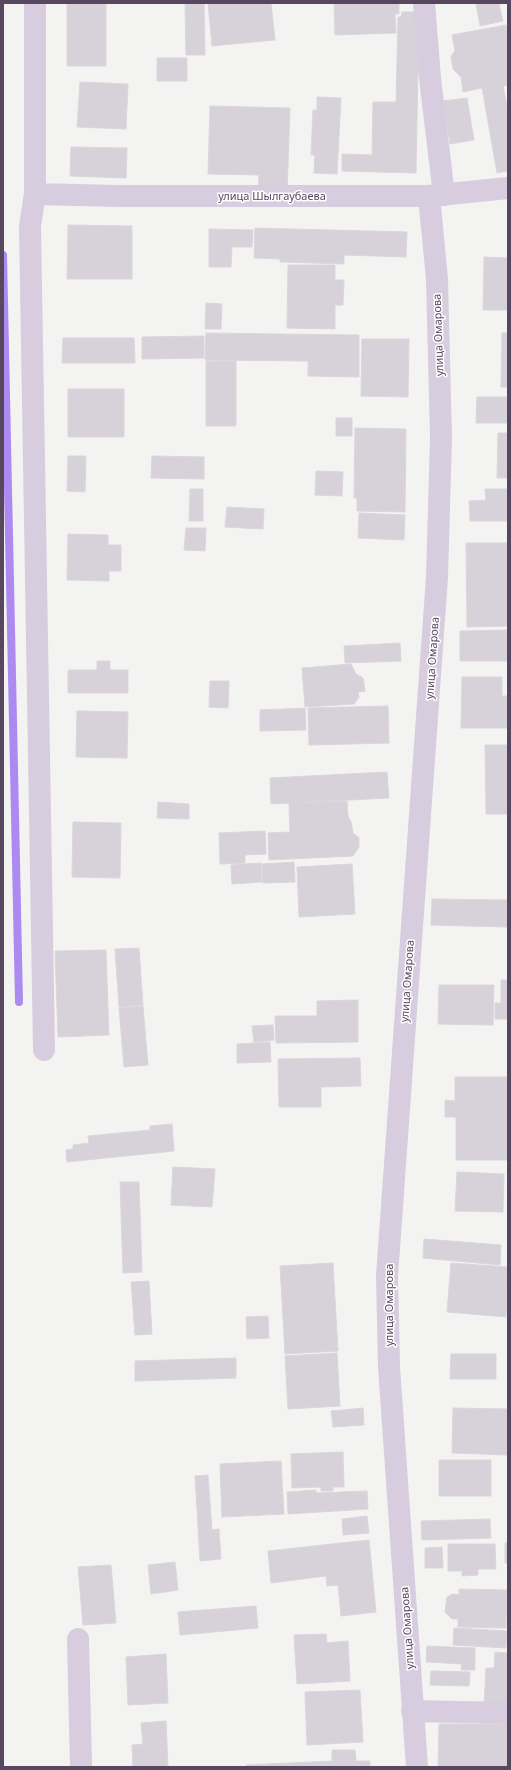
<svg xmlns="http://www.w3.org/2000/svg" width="511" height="1770" font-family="'Noto Sans',sans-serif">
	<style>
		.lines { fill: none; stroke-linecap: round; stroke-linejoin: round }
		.stream { stroke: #ad8af1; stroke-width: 8 }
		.building { fill: #d7d1d9; stroke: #dcd5dd }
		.minor { stroke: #d8cdde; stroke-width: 22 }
		.labels { text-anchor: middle; stroke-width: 3; stroke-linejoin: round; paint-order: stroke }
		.street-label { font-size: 11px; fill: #574860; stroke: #fff }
	</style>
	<rect width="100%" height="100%" fill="#f3f4f1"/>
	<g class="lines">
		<path class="stream" d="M 3,255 L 19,1002"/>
	</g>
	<path class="building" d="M 67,3 L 106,3 L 106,66 L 67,66 Z
		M 185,3 L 204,3 L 205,55 L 186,55 Z
		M 208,3 L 271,3 L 275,40 L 212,46 Z
		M 334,3 L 399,3 L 399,14 L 395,14 L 396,33 L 335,35 Z
		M 476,3 L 499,3 L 503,21 L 480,26 Z
		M 402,12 L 419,12 L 416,173 L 342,171 L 342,154 L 372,155 L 373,102 L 396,102 L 398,17 L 401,17 Z
		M 506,25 L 508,36 L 508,85 L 503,86 L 508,111 L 508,171 L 497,173 L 482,88 L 463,92 L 461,77 L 453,69 L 451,56 L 455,51 L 452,35 Z
		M 157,58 L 187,58 L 187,81 L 157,81 Z
		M 80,82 L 128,84 L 126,129 L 77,127 Z
		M 317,97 L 341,98 L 337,174 L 314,173 L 315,155 L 311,155 L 313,110 L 317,110 Z
		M 467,98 L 474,140 L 450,144 L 443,101 Z
		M 210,106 L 290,108 L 287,194 L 258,193 L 259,175 L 208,174 Z
		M 71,147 L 127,148 L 126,178 L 70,176 Z
		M 68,225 L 132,226 L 132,279 L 67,279 Z
		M 255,228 L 407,232 L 406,257 L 344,255 L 344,264 L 280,262 L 280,259 L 254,258 Z
		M 209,229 L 253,230 L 252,247 L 232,247 L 231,267 L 209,267 Z
		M 484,257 L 508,258 L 508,310 L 483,310 Z
		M 288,265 L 335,265 L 335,280 L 344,280 L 343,305 L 335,305 L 335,329 L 287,328 Z
		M 206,303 L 222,304 L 221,329 L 205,329 Z
		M 206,333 L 359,335 L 359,377 L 308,376 L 308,361 L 205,360 Z
		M 502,333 L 508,333 L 508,387 L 501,387 Z
		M 204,336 L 204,358 L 142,359 L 142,337 Z
		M 63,338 L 134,338 L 135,363 L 62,363 Z
		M 362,339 L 409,339 L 408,397 L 361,396 Z
		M 206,361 L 236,361 L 236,426 L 206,426 Z
		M 68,389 L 124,389 L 124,437 L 68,437 Z
		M 477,397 L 508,397 L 508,423 L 476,423 Z
		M 336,418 L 352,418 L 352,436 L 336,436 Z
		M 355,428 L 406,429 L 405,512 L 357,511 L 357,498 L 354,498 Z
		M 498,433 L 508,433 L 508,478 L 497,478 Z
		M 68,456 L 86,456 L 85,492 L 67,491 Z
		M 152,456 L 204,457 L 204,479 L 151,478 Z
		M 316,471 L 343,472 L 342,496 L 315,495 Z
		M 190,489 L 203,489 L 203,521 L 189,521 Z
		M 485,489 L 508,489 L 508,521 L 470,521 L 469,501 L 486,500 Z
		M 227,507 L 264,509 L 263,529 L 225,527 Z
		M 359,513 L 405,515 L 404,540 L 358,538 Z
		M 186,528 L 206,528 L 205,551 L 184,550 Z
		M 68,534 L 108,535 L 108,545 L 121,545 L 121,571 L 109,571 L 109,581 L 67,580 Z
		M 466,543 L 508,543 L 508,626 L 467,627 Z
		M 508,630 L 508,661 L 460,661 L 460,631 Z
		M 400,643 L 401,661 L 345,663 L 344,646 Z
		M 97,661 L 110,661 L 110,670 L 128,670 L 128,693 L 68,693 L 68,670 L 97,670 Z
		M 351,664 L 356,674 L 363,678 L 365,691 L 358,692 L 359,697 L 354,704 L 305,707 L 302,668 Z
		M 462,677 L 502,677 L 502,696 L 508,696 L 508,728 L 461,728 Z
		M 210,681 L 229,681 L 228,708 L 209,707 Z
		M 388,706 L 389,743 L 309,745 L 308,708 Z
		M 305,708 L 306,730 L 260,731 L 260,710 Z
		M 77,711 L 128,712 L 127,758 L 76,757 Z
		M 485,745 L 508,745 L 508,814 L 486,814 Z
		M 387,772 L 389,798 L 271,804 L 270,778 Z
		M 347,801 L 348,816 L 351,822 L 353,833 L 359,838 L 359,847 L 353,856 L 269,860 L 268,833 L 290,832 L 289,803 Z
		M 158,802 L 189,804 L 189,819 L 157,818 Z
		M 73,822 L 121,823 L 120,878 L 72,877 Z
		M 265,831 L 266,854 L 245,855 L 245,863 L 220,864 L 219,833 Z
		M 294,862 L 295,882 L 263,883 L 262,864 Z
		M 261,863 L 262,882 L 232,884 L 231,865 Z
		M 352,864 L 355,914 L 299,917 L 297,867 Z
		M 432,899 L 508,900 L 508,927 L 431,925 Z
		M 139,948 L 143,1005 L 119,1007 L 115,949 Z
		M 106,950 L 109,1035 L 58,1037 L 55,951 Z
		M 501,980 L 508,980 L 508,1019 L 495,1019 L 495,1003 L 501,1003 Z
		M 439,985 L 494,985 L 493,1025 L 438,1024 Z
		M 358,1000 L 358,1042 L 276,1043 L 275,1016 L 317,1016 L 317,1001 Z
		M 143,1006 L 148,1065 L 124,1067 L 119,1008 Z
		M 273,1025 L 274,1040 L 254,1042 L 252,1026 Z
		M 270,1042 L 271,1062 L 237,1063 L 237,1044 Z
		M 360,1058 L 361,1086 L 321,1087 L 321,1107 L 279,1107 L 278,1059 Z
		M 455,1077 L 508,1077 L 508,1160 L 456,1160 L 456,1117 L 445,1117 L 445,1100 L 455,1101 Z
		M 172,1124 L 174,1151 L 67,1162 L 66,1150 L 73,1149 L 73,1145 L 89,1143 L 88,1136 L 150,1130 L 150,1126 Z
		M 173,1167 L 215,1169 L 212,1207 L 171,1205 Z
		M 457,1172 L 504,1174 L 503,1212 L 455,1211 Z
		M 120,1182 L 139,1182 L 142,1272 L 123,1273 Z
		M 424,1239 L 501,1245 L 500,1265 L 423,1258 Z
		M 333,1263 L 338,1351 L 285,1354 L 280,1266 Z
		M 451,1263 L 508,1267 L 506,1317 L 447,1312 Z
		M 149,1281 L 152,1334 L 135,1335 L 131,1282 Z
		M 268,1316 L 269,1338 L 247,1339 L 246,1317 Z
		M 337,1353 L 340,1406 L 288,1409 L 285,1356 Z
		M 451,1354 L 496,1354 L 496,1379 L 450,1379 Z
		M 236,1358 L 236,1378 L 135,1381 L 135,1361 Z
		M 363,1408 L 364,1425 L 333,1427 L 331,1411 Z
		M 453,1408 L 508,1409 L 508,1455 L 452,1453 Z
		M 343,1452 L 344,1487 L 333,1487 L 333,1491 L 321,1491 L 321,1487 L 292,1488 L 291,1454 Z
		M 439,1460 L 491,1460 L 491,1496 L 439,1496 Z
		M 281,1461 L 284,1514 L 222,1517 L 220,1464 Z
		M 208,1475 L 212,1530 L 219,1529 L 221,1559 L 200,1561 L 195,1476 Z
		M 316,1490 L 316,1493 L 367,1491 L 368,1509 L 288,1514 L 287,1492 Z
		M 367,1516 L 369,1533 L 343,1535 L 342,1519 Z
		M 490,1519 L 491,1538 L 422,1540 L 421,1521 Z
		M 369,1540 L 376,1612 L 341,1616 L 338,1585 L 327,1586 L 326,1576 L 271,1583 L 268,1551 Z
		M 505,1543 L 508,1543 L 508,1563 L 505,1563 Z
		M 448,1544 L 495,1544 L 496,1569 L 478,1569 L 478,1575 L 462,1576 L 462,1571 L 448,1571 Z
		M 442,1547 L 443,1568 L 425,1568 L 425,1548 Z
		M 175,1562 L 178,1590 L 151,1594 L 148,1565 Z
		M 111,1565 L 116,1623 L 83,1625 L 78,1567 Z
		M 459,1589 L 507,1590 L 506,1628 L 458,1627 L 458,1619 L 452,1619 L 445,1612 L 447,1597 L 453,1594 L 459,1595 Z
		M 256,1606 L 258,1628 L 180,1635 L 178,1612 Z
		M 454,1628 L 507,1631 L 506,1648 L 453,1645 Z
		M 326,1634 L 327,1643 L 348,1641 L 350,1681 L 297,1684 L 294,1635 Z
		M 427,1646 L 475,1648 L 475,1670 L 461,1670 L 462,1664 L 426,1662 Z
		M 495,1652 L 508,1653 L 508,1708 L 484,1707 L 486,1668 L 494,1668 Z
		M 166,1654 L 168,1703 L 128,1705 L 126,1657 Z
		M 431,1671 L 470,1672 L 469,1686 L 430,1685 Z
		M 360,1690 L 363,1742 L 307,1745 L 305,1692 Z
		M 166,1721 L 168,1767 L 133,1766 L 132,1745 L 143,1744 L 141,1723 Z
		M 439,1724 L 508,1724 L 508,1767 L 438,1767 Z
		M 332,1750 L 355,1750 L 356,1761 L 370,1761 L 370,1767 L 246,1767 L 246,1765 L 332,1761 Z"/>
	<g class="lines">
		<path class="minor" d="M 35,3 L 35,194 L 30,226 L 44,1050
			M 424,3 L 430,78 L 444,195
			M 35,194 L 119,196 L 429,196 L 508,188
			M 78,1639 L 81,1767
			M 412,1711 L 508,1713
			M 417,1767 L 389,1367 L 387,1276 L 437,577 L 441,438 L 437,279 L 429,196"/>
	</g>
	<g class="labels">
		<g class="street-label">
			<text x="272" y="200">улица Шылгаубаева</text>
			<text transform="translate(438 335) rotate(-92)" y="4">улица Омарова</text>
			<text transform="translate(432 658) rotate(-86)" y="4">улица Омарова</text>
			<text transform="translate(407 981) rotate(-86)" y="4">улица Омарова</text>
			<text transform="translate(389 1305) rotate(-90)" y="4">улица Омарова</text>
			<text transform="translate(407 1628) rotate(-94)" y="4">улица Омарова</text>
		</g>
	</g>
	<rect width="511" height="1770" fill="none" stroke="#574860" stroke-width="8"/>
</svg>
